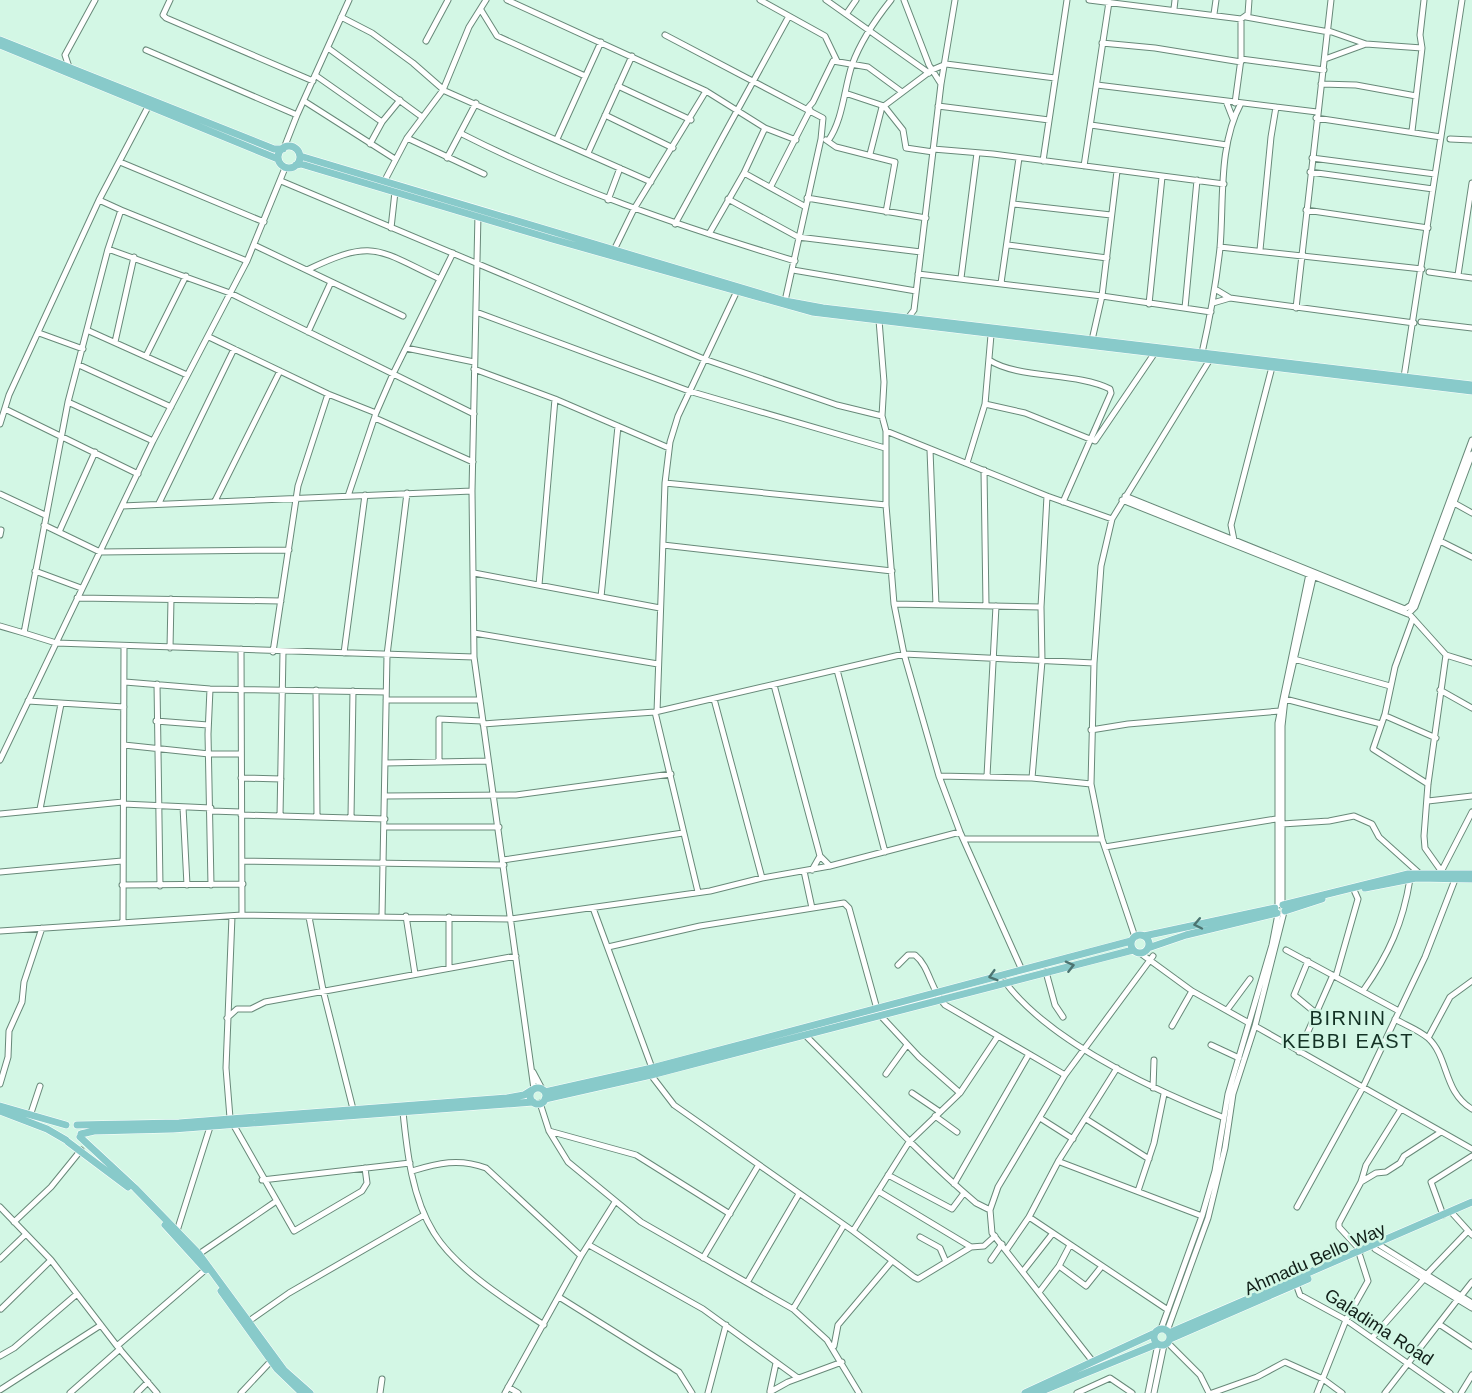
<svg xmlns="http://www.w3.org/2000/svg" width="1472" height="1393" font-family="Arial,sans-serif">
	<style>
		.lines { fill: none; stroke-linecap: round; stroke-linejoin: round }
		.minor-casing { stroke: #688979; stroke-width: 7 }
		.major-casing { stroke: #fff; stroke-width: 8 }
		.minor { stroke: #fff; stroke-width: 5 }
		.major { stroke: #88caca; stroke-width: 7 }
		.oneway { stroke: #4c7471 }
		.labels { text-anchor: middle; stroke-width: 5; stroke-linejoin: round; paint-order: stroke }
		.street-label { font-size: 18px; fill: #111f18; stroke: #d3f7e5 }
		.neighbourhood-label { font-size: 20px; letter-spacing: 1.5px; fill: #123124; stroke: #d3f7e5 }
	</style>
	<rect width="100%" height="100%" fill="#d3f7e5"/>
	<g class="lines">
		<g class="minor-casing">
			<path id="minor" d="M 170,0 L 163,15 L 166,18 L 313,81
				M 507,0 L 706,91 L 765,128 L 796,140
				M 760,0 L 825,36 L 837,61
				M 826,0 L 929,73
				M 904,0 L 929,65 L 941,84 L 914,310 L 908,318
				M 1089,0 L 1241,19
				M 1174,9 L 1175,0
				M 481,10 L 497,36 L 585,76
				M 847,13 L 856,0
				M 1214,14 L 1216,0
				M 341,17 L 372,33 L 413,63 L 445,91 L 651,182
				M 1246,17 L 1329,32
				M 1329,31 L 1366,44
				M 665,35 L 823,118 L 821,139 L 785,301
				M 426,41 L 448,0
				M 1102,43 L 1155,48 L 1241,62
				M 328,48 L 422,117
				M 146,50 L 297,115 L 349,0
				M 1241,59 L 1324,70
				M 1325,59 L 1366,44 L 1422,48
				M 69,67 L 65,55 L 95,0
				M 315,75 L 382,122
				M 941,84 L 955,0
				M 1321,84 L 1356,85 L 1416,96
				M 1097,85 L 1317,112
				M 618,86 L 691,120
				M 845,93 L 884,106 L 903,130 L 906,148 L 933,152
				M 304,101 L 395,159
				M 1226,101 L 1233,119
				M 1235,103 L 1241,59 L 1241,19 L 1248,14 L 1249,0
				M 884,106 L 932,70 L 946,64 L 1055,78
				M 938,106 L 1049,120
				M 807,109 L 813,102 L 833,61 L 868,67 L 902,92
				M 605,115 L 673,148
				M 1316,118 L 1441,137
				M 1091,125 L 1227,145
				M 1412,131 L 1422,48 L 1420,35 L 1424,0
				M 460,133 C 568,188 679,226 795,261
				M 407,138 L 484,174
				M 557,139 L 601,42
				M 1450,139 L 1472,140
				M 826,140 L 836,147 L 895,162 L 886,212
				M 828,141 C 843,120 844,89 852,65 C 861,40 875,20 891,0
				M 370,144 L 382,122 L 400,100
				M 284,148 L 297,115
				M 933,149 L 993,154 L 1224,184
				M 588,153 L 632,56
				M 870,154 L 882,107
				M 447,158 L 476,103
				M 1312,158 L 1435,174
				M 1043,161 L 1067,0
				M 120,162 L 264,222
				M 1084,166 L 1109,2
				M 1310,172 L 1433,189
				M 744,173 L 804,206
				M 281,181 L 704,359 L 837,405 L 882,416
				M 771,186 L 810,110
				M 383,188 L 384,182 L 407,138 L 443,90 L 469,27 L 486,0
				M 807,198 L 926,218
				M 728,199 L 798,237 L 921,252
				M 99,200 L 121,210
				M 608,200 L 620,168
				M 1013,204 L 1111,215
				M 1306,210 L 1428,228
				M 478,214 L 472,491 L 474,657 L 534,1089
				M 675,224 L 789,16
				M 391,228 L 395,192
				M 709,234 L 744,173 L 765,128
				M 254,245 L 403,316
				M 1008,245 L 1107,258
				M 1220,247 L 1422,269
				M 108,249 L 230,293 L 474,414
				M 614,250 L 634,209 L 706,91
				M 1260,250 L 1271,137 L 1276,107
				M 247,261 L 121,210 L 108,249 L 68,402 L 24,633 L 56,643 L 474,657
				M 307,270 C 374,238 376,249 440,279
				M 793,270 L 916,291
				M 1429,272 L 1472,278
				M 918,274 L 1102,296 L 1211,312
				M 1458,275 L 1472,183
				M 961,278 L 977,153
				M 1001,283 L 1019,158
				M 1215,289 L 1230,298 L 1414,323
				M 1213,303 L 1230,298
				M 1149,304 L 1162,177
				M 1185,308 L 1197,180
				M 1296,308 L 1331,0
				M 476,312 L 689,391 L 885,448
				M 879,320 L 884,382 L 882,416 L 886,431 L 886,505 L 894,604 L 904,654 L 939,776 L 960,832 L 1021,968
				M 1421,322 L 1472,328
				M 89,331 L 187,375
				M 308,332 L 331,282
				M 39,333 L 83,349
				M 209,337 L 328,394 L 376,413
				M 1092,340 L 1102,296 L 1117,171
				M 115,342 L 134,257
				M 406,348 L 474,362
				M 1202,353 C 1210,318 1216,284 1220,248 C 1224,201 1218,146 1241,103
				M 146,356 L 186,276
				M 989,360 C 1018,379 1076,372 1110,389 L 1111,393 L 1063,502
				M 79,365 L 171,407
				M 474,369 L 555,399 L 669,448
				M 1404,377 L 1462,0
				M 68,402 L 153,441
				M 985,404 L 1025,413 L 1095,441 L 1154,354
				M 5,409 L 138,474
				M 375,418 L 473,462
				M 0,424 L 9,395 L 99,200 L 149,105
				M 886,431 L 1047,496 L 1112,519
				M 930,450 L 936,605
				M 967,463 L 985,404 L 991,335
				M 984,470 L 986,606
				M 665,483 L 886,505
				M 0,494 L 45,515
				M 348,496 L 376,413 L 393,374 L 453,253
				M 1125,496 L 1405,609 L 1411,605 L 1472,440
				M 1122,500 L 1408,614 L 1415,607 L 1472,454
				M 215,501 L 280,371
				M 159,503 L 234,349
				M 1454,503 L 1472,513
				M 122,506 L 472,491
				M 44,525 L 100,552 L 289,550
				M 59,532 L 95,452
				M 0,535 L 1,530
				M 1234,540 L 1231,525 L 1272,367
				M 1440,541 L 1472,557
				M 663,545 L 892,571
				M 35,571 L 81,588
				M 474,573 L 660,608
				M 539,585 L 555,399
				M 601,597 L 618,426
				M 77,598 L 281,601
				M 894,604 L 1041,607
				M 1411,616 L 1446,655 L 1472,663
				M 1413,618 L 1395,667 L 1385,714 L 1373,749 L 1428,784
				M 0,626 L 24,633
				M 474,633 L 658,664
				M 170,648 L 171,599
				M 241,649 L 242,915
				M 273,652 L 298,486 L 328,394
				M 344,653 L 365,495
				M 1294,659 L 1390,686
				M 837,670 L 885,852
				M 125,682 L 210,689 L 386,692
				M 157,684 L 160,886
				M 774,685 L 820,856 L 830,866
				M 210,689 L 208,734 L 211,885
				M 316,690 L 317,817
				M 1440,690 L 1472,708
				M 714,699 L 762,878
				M 1285,699 L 1381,724
				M 386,700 L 479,700
				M 28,701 L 124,707
				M 655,712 L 698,892
				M 657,712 L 665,483 L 670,442 L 678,416 L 736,293
				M 1388,717 L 1436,738
				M 156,721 L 208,725
				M 483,724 L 655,712 L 904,654 L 1094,663
				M 1091,730 L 1128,724 L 1280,711
				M 124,745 L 209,754 L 241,754
				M 0,760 L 153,441 L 247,261 L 285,168
				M 439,762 L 439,719 L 482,721
				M 385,763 L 488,761
				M 939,776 L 1032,778 L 1091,784
				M 987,776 L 996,606
				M 241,778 L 281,779
				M 1032,778 L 1042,661 L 1041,607 L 1047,496
				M 385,796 L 516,795 L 671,774
				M 1428,801 L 1472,796
				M 123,804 L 211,808
				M 183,807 L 187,885
				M 40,809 L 61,704
				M 211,811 L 241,812
				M 0,814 L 123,802
				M 241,815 L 385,819
				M 280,816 L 283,652
				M 351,817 L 353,691
				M 1282,824 L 1329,821 L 1354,816 L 1372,824 L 1379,837 L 1418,872
				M 385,827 L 499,827
				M 964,839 L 1102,839
				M 1105,847 L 1276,819
				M 503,860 L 683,833
				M 242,861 L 504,865
				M 812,870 L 820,856
				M 1442,870 L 1472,812
				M 804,871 L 812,908
				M 0,872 L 122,861
				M 1442,872 L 1425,848 L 1424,836 L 1428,784 L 1446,655
				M 122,885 L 243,884
				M 1278,905 L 1278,723 L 1309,574
				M 1282,905 L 1282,726 L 1285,699 L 1314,574
				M 593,908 L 652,1068
				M 382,916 L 387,655 L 407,493
				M 406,916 L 415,974
				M 309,917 L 323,990 L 353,1109
				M 449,917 L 449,968
				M 123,923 L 124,646
				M 0,931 L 242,915 L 511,919 L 710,891 L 762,878 L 830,866 L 960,832
				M 1135,937 L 1102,839 L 1091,784 L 1094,663 L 1101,566 L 1112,519 L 1209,361
				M 608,947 L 700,926 L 844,903 L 849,908 L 877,1009
				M 1286,950 L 1397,1010
				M 1140,953 L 1192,991 L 1249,1023
				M 1308,961 L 1294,995 L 1317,1014
				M 898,965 L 908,955 L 915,955 C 930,967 930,989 945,1005 L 1065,1075
				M 1046,972 L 1055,1005 L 1063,1017
				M 1336,976 L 1358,899 L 1354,890
				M 1005,982 C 1051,1043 1152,1089 1222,1117
				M 1363,991 C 1389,954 1403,923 1410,879
				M 1227,1010 L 1250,979
				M 880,1015 L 919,1057 L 960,1093
				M 227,1018 L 237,1009 L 251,1009 L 265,1002 L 516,956
				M 1395,1019 C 1405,1025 1419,1030 1428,1038 C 1449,1057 1443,1092 1472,1109
				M 1172,1026 L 1192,991
				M 1255,1026 L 1472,1149
				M 805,1035 C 862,1091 915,1151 976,1203 L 990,1210
				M 1428,1038 L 1450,997 L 1472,981
				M 1211,1045 L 1239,1058
				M 1299,1052 L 1333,975
				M 533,1072 L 542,1089
				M 886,1074 L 907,1045
				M 651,1075 L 674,1105 L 853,1231 L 914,1277 L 918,1279 L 971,1247
				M 0,1084 L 8,1057 L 9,1031 L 22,1002 L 24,982 L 42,928
				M 1153,1088 L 1154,1060
				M 912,1093 L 940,1112
				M 540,1103 L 549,1131 L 568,1162 L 641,1222 L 793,1309 L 827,1340 L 859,1393
				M 403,1112 C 407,1152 412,1198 434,1233 C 456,1269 509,1302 544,1325
				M 30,1116 L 40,1086
				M 935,1116 L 957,1132
				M 230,1118 L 226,1068 L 232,916
				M 1040,1118 L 1073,1139
				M 1086,1119 L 1149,1159
				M 233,1124 L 294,1231 L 362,1191 L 367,1183 L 365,1168
				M 549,1131 L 636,1155 L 730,1214
				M 1060,1162 L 1202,1216
				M 412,1171 C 438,1163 459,1158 486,1168 L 581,1256
				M 888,1175 L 952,1209 L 964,1193
				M 262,1180 L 410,1163
				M 1361,1182 L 1376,1173 L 1386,1172 L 1400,1163 L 1404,1156 L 1441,1132
				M 954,1184 L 1029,1054
				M 878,1191 L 971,1247 L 984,1246 L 995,1236
				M 1138,1191 L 1154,1143 L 1164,1094
				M 0,1207 L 51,1260 L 117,1346 L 157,1393
				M 1297,1207 L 1362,1089 L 1425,957 L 1456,877
				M 1453,1214 L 1472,1235
				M 1443,1215 L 1431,1182 L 1472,1156
				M 1029,1217 L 1168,1310
				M 14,1222 L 51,1187 L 81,1150
				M 177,1231 L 210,1127
				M 853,1231 L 909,1142 L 960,1093 L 998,1036
				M 920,1237 L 940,1248 L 946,1262
				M 589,1245 L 703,1309 L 798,1378
				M 1381,1246 L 1472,1303
				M 1007,1249 L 1029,1217 L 1059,1160 L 1117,1068
				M 1375,1249 L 1472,1308
				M 1361,1251 L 1339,1227 L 1339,1223 L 1361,1182 L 1366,1165 L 1401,1109
				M 199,1254 L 275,1202
				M 703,1258 L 758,1166
				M 0,1259 L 26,1234
				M 991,1260 L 1002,1244
				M 1059,1266 L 1086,1286 L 1102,1266
				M 1024,1270 L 1053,1233
				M 1426,1275 L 1468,1231
				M 748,1281 L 799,1194
				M 1296,1284 L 1300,1295 L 1346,1320 L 1450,1393
				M 1040,1291 L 1059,1266 L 1070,1245
				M 1461,1296 L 1472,1282
				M 559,1297 L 679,1372 L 692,1393
				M 1,1309 L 51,1260
				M 793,1309 L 844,1225
				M 249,1321 L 289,1293 L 424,1215
				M 1439,1324 L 1472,1346
				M 1161,1329 L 1202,1216 L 1215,1171 L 1228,1094 L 1272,945 L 1278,914
				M 1167,1331 L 1208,1218 L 1225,1148 L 1233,1094 L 1255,1026 L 1284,912
				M 1372,1338 L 1424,1279
				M 1168,1343 L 1200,1375 L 1209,1393
				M 117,1346 L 205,1270
				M 834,1346 L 838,1325 L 892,1261
				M 0,1356 L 14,1348 L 77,1294
				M 1094,1363 L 992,1233 L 990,1210 L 998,1187 L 1065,1075 L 1153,956
				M 508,1387 L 518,1393
				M 0,1390 L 101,1325
				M 770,1391 L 776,1363
				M 770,1392 L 788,1382 L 842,1362
				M 70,1393 L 120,1349
				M 137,1393 L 148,1382
				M 241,1393 L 271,1361
				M 380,1393 L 382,1379
				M 505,1393 L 581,1256 L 615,1202
				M 708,1393 L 726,1325
				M 1077,1393 L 1110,1378 L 1132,1393
				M 1148,1393 L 1158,1344
				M 1154,1393 L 1164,1345
				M 1212,1393 L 1257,1377 L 1285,1362 L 1323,1379 L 1342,1393
				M 1317,1393 L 1346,1320 L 1368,1281 L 1360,1256
				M 1385,1393 L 1458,1299
				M 1461,1393 L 1472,1375"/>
		</g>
		<g class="major-casing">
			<path id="major" d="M 0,40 L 274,149 L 283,149
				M 0,45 L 278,159
				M278 157a11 11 0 1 1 22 0a11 11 0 1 1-22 0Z
				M 300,156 L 785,301 L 823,308 L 1472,385
				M 296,165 L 301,164 L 552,239 L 812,312 L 1472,391
				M 1365,888 L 1416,878 L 1472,879
				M 1283,905 L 1408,874 L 1472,874
				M 1285,911 L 1322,899
				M1131 944a9 9 0 1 1 18 0a9 9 0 1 1-18 0Z
				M 1144,936 L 1275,908
				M 1148,948 L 1186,935 L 1277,913
				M530 1096a8 8 0 1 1 16 0a8 8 0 1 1-16 0Z
				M 545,1092 L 652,1068 L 1131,941
				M 545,1099 L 651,1075 L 1133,950
				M 0,1106 L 66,1125
				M 0,1111 L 47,1129 L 66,1140
				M 77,1125 L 179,1123 L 507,1098 L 524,1095 L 532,1090
				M 81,1134 L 94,1131 L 173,1129 L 533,1102
				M 80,1137 L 135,1188 L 199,1254 L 284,1370 L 310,1393
				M 68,1142 L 128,1187
				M 165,1225 L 206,1270
				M 221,1291 L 277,1369 L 302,1393
				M1154 1337a8 8 0 1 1 16 0a8 8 0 1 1-16 0Z
				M 1169,1333 L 1472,1202
				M 1170,1339 L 1308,1279
				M 1025,1393 L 1155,1333
				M 1037,1393 L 1157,1344"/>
		</g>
		<use href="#minor" class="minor"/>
		<use href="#major" class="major"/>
	</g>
	<defs><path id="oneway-chevron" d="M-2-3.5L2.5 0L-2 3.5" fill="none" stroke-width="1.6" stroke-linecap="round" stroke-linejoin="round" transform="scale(1.5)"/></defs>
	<g class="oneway">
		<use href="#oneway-chevron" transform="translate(1198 924) rotate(168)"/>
		<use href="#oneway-chevron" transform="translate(1070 966) rotate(-14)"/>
		<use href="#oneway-chevron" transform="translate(993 976) rotate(164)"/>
	</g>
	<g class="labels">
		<g class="street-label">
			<text transform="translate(1315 1259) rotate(-24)" y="6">Ahmadu Bello Way</text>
			<text transform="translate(1379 1327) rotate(33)" y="6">Galadima Road</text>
		</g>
		<g class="neighbourhood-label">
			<text x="1348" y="1025">BIRNIN<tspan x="1348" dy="23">KEBBI EAST</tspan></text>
		</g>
	</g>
</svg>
